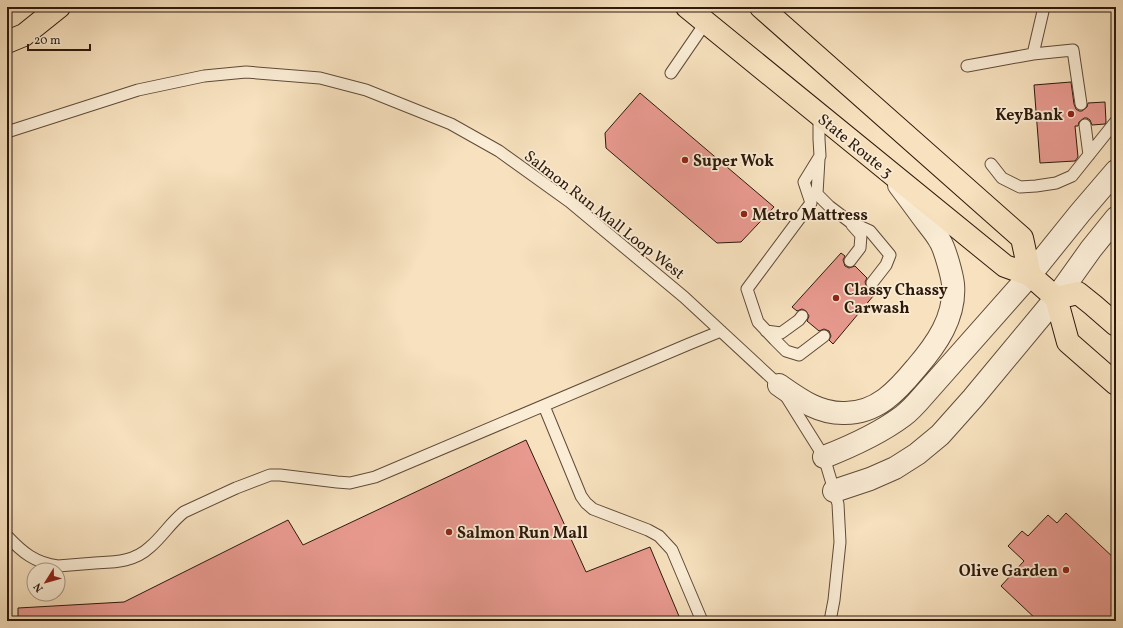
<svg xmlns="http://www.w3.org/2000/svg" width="1123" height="628" font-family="Vollkorn,serif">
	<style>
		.building { fill: #e99a90; stroke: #2d190c }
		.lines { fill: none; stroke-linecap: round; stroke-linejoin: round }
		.lane-casing { stroke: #604b38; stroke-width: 13 }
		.street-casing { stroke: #604b38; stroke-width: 24 }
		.primary-casing { stroke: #2d190c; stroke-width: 24 }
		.highway-casing { stroke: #2d190c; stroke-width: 24 }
		.lane { stroke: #faecd5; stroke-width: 11 }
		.street { stroke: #faecd5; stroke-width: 22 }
		.primary { stroke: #f7e1be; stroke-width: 22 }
		.highway { stroke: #f7e1be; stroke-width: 22 }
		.poi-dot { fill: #8f2418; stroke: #faecd5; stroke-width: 1.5 }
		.labels { text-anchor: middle; stroke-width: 3.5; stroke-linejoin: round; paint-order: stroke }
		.poi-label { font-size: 16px; font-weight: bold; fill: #2d190c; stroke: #faecd5; text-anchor: start }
		.street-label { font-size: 16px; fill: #2d190c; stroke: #faecd5 }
	</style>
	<rect width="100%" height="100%" fill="#f7e1be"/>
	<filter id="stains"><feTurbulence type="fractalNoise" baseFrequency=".005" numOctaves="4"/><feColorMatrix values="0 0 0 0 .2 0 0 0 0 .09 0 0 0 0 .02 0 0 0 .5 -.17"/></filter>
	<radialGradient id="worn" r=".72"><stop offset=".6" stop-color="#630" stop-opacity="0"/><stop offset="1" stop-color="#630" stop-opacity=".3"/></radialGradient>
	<path class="building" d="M 1071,82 L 1074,104 L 1076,109 L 1079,111 L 1082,111 L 1087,107 L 1088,103 L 1105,102 L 1106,122 L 1105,124 L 1092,125 L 1090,120 L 1087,118 L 1084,118 L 1079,122 L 1078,126 L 1075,126 L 1078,157 L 1075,161 L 1040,163 L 1034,85 Z
		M 640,93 L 774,207 L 741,242 L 717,243 L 606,148 L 605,133 Z
		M 841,253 L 845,256 L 843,260 L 845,266 L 849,268 L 855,266 L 867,278 L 865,282 L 867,288 L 871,290 L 877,288 L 879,289 L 833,344 L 829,340 L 831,336 L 829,331 L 824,329 L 819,331 L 807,321 L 809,316 L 806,311 L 802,309 L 797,311 L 792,307 Z
		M 526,440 L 586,572 L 650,547 L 681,621 L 18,621 L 18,608 L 124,602 L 288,520 L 303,545 Z
		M 1066,513 L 1116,560 L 1116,621 L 1038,621 L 1001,586 L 1024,561 L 1008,546 L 1022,531 L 1028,536 L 1048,515 L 1057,523 Z"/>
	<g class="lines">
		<g class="lane-casing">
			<path id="lane" d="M 1033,54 L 1044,7
				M 967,66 L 1033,54 L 1073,50 L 1081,104
				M 671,73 L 706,22
				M 819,115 L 819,139 L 820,156 L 804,182 L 811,203 L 747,289 L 758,322 L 775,340 L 786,351 L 799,355 L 824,336
				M 1085,125 L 1089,155
				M 7,132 L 138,90 L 204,76 L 246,72 L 320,78 L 366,90 L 451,124 L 499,151 L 570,202 L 684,297 L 779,385 L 824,457 L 838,504 L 840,542 L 834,600 L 830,621
				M 819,159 L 817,194 L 829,206 L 850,222 L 870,231 L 890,255 L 886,265 L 872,283
				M 991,164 L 1002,178 L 1020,187 L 1036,186 L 1056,183 L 1072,176 L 1116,121
				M 850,261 L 860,248 L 861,235 L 852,225
				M 766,331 L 781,333 L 799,320 L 802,316
				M 544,406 L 581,496 L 586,503 L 593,509 L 648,530 L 659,536 L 672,550 L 702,621
				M 7,536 C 22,552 35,563 58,566 C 70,565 82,564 95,563 C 115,562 134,562 150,547 C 163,536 171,522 184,512 L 236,488 L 270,475 L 280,475 L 337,482 L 350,483 L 375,477 L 689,344 L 721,331"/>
		</g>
		<g class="street-casing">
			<path id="street" d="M 779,385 C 799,399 819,414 845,413 C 877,413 897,391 916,368 C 936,345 956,317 953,284 C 952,275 945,249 940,241 C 937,235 932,229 928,224 C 918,211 909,198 899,185
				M 824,457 C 852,446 879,434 903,416 C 911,410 917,403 923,396 L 1030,275 L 1080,213 L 1116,171
				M 834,491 L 870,479 L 895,468 L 917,454 L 940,435 L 973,398 L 1056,298 L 1091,249 L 1116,218"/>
		</g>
		<g class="primary-casing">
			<path id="primary" d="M 687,7 L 1005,266 L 1030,275 L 1056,298
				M 761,7 L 1022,238 L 1030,275
				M 1056,298 L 1068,342 L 1116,384
				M 1056,298 L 1078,293 L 1093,305 L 1116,325"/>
		</g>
		<g class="highway-casing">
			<path id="highway" d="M 7,42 L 24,35 L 59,7"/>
		</g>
		<use href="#lane" class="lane"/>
		<use href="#street" class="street"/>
		<use href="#primary" class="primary"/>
		<use href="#highway" class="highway"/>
	</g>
	<g class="poi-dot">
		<circle cx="1071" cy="114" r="4"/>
		<circle cx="685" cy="160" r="4"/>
		<circle cx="744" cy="214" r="4"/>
		<circle cx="836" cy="298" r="4"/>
		<circle cx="449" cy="532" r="4"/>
		<circle cx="1066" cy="570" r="4"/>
	</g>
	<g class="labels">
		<g class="poi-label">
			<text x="1063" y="120" text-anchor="end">KeyBank</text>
			<text x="693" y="166">Super Wok</text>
			<text x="752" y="220">Metro Mattress</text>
			<text x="844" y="295">Classy Chassy<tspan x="844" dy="18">Carwash</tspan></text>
			<text x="457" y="538">Salmon Run Mall</text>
			<text x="1058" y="576" text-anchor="end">Olive Garden</text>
		</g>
		<g class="street-label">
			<text transform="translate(856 145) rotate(39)" y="6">State Route 3</text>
			<text transform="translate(605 214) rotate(38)" y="6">Salmon Run Mall Loop West</text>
		</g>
	</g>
	<rect width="1123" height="628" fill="none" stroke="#f7e1be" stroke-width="24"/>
	<rect x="8" y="8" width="1107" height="612" fill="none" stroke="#2d190c" stroke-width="2"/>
	<rect x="12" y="12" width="1099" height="604" fill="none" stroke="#2d190c"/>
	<g transform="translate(46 582) rotate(233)"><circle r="19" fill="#faecd5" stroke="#a89885"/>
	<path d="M0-3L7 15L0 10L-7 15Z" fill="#8f2418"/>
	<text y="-6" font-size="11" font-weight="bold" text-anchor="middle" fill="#2d190c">N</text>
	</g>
	<path d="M28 44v6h62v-6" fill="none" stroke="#2d190c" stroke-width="2"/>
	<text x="34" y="44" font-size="12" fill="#2d190c" stroke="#faecd5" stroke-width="3" paint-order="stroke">20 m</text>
	<rect width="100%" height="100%" filter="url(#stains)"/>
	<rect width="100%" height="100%" fill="url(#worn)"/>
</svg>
